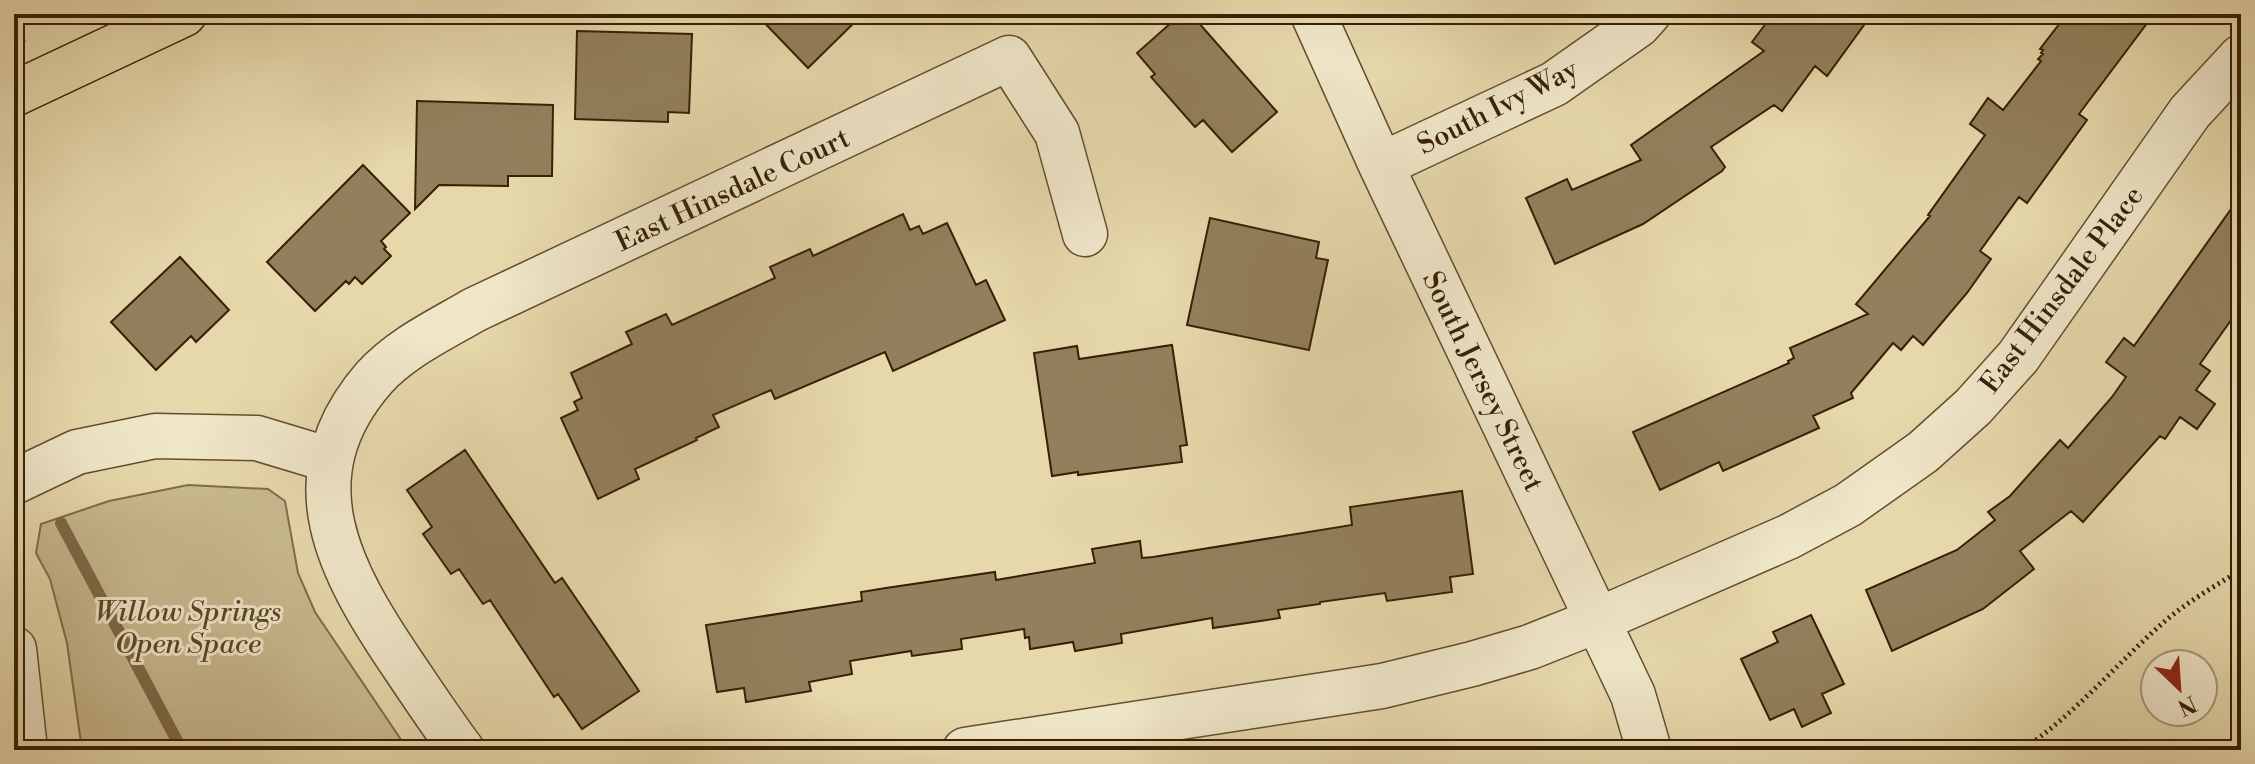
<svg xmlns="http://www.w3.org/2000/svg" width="2255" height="764" font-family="'Libre Bodoni',serif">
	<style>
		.green { fill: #c8b98f; stroke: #7f6c4a; stroke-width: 2 }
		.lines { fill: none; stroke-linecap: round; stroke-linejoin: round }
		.stream { stroke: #7c6947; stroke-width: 12 }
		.building { fill: #92805c; stroke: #362006; stroke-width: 2 }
		.minor-casing { stroke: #624e2f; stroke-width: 47 }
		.major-casing { stroke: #362006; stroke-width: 47 }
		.path { stroke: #362006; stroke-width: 5; stroke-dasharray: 2 4; stroke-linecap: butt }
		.minor { stroke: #efe6c8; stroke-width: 44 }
		.major { stroke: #e6d8ab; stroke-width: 44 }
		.labels { text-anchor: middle; stroke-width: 6; stroke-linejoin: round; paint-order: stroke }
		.street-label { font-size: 28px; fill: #362006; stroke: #efe6c8 }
		.park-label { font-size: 28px; font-style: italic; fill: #5a4628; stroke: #efe6c8 }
	</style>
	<rect width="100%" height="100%" fill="#e6d8ab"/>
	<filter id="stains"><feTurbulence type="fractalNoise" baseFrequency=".0025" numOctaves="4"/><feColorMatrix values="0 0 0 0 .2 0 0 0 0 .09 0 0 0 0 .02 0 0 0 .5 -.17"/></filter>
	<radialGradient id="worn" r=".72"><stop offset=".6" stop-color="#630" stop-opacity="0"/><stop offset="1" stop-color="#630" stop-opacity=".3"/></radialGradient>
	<path class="green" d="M 188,485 L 268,489 L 285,501 L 298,573 L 315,612 L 408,750 L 82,750 L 67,643 L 50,579 L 36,553 L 41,524 L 109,501 Z"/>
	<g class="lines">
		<path class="stream" d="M 61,523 L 182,750"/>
	</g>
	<path class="building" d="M 756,14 L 863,14 L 808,68 Z
		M 1181,14 L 1191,14 L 1277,112 L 1232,152 L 1203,120 L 1195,127 L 1151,77 L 1155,74 L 1137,53 Z
		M 1773,14 L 1872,14 L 1827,76 L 1815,66 L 1782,111 L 1774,105 L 1711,147 L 1725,167 L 1722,171 L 1643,224 L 1555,264 L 1526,198 L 1567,179 L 1572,190 L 1641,160 L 1631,145 L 1764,51 L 1752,42 Z
		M 2067,14 L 2154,14 L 2079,114 L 2087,120 L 2027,203 L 2019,197 L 1980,251 L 1991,259 L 1967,293 L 1923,345 L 1913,336 L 1901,350 L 1893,343 L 1851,393 L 1853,398 L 1813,416 L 1819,428 L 1723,471 L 1719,462 L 1660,490 L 1633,432 L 1789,363 L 1788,361 L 1794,358 L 1790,348 L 1868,314 L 1856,304 L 1930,216 L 1928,215 L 1985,135 L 1970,124 L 1988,98 L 2003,110 L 2041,61 L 2038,59 L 2043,54 L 2041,53 L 2043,50 L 2040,49 Z
		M 577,31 L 692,34 L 689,113 L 668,112 L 668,122 L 575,119 Z
		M 417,101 L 553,105 L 552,176 L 508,176 L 508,186 L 439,185 L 415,209 Z
		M 363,165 L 410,213 L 381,241 L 386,247 L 384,249 L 391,256 L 362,284 L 355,277 L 349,284 L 346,281 L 315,311 L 267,262 Z
		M 2241,195 L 2241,306 L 2200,364 L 2210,371 L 2196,390 L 2215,404 L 2197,429 L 2180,417 L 2165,439 L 2160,436 L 2083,522 L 2071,511 L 2020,551 L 2034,569 L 1983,609 L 1892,651 L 1866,590 L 1957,550 L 1995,520 L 1988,512 L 2010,496 L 2060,440 L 2068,448 L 2112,397 L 2126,377 L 2106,362 L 2124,338 L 2134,346 Z
		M 903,214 L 910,230 L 919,226 L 923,234 L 947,223 L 976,285 L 986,280 L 1005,320 L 893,371 L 885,352 L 775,399 L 771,390 L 713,415 L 719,427 L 696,438 L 697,440 L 635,469 L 639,479 L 598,499 L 561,418 L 578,410 L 574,402 L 582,398 L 571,373 L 632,344 L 626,332 L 666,314 L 672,325 L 775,278 L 770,267 L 810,249 L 813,256 Z
		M 1210,218 L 1319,242 L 1316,258 L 1328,260 L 1309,350 L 1187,325 Z
		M 180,257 L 229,310 L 196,342 L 191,336 L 156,370 L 111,322 Z
		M 1172,345 L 1187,445 L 1180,446 L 1182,462 L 1078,475 L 1078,472 L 1052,476 L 1034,353 L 1077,346 L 1079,359 Z
		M 465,450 L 555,583 L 562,578 L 639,691 L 582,729 L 558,694 L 554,697 L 490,600 L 483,604 L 459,569 L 451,574 L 423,534 L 432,527 L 407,490 Z
		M 1462,491 L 1473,574 L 1450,577 L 1452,592 L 1387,601 L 1385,593 L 1320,602 L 1320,604 L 1278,610 L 1280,618 L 1213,628 L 1212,618 L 1121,634 L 1122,643 L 1075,651 L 1073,642 L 1030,649 L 1029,637 L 1025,638 L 1024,629 L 961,639 L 962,649 L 912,656 L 911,651 L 850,661 L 852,674 L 809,682 L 811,691 L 746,702 L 744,688 L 717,692 L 706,625 L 862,601 L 861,592 L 886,588 L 995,572 L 996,580 L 1095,563 L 1092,549 L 1140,541 L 1142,558 L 1153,557 L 1352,525 L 1350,507 Z
		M 1811,615 L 1844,684 L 1822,694 L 1831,713 L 1802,727 L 1794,709 L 1770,720 L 1741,659 L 1778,642 L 1773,632 Z"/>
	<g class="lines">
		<g class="minor-casing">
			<path id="minor" d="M 1313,14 L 1381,165 L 1633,695 L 1649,750
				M 1381,165 L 1554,84 L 1638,25 L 1648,14
				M 14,482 L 77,452 L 155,436 L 257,438 L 330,460
				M 14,649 L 25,750
				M 462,750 C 441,722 422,693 403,665 C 340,572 287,478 374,378 C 401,348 440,330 474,310 L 1009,58 L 1057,133 L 1085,234
				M 965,750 L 1382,686 L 1472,664 L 1530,647 L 1598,620 L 1788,537 L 1848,505 L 1923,452 L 1973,407 L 2018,357 L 2190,112 L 2241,57"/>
		</g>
		<g class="major-casing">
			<path id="major" d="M 14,94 L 184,14"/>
		</g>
		<path class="path" d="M 14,25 L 25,45
			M 2021,750 C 2072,718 2118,662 2164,622 C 2187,602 2215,586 2241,570"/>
		<use href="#minor" class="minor"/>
		<use href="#major" class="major"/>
	</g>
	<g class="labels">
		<g class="street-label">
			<text transform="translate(1497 106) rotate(-27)" y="10">South Ivy Way</text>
			<text transform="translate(732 189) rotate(-25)" y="10">East Hinsdale Court</text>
			<text transform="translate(2061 289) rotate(-53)" y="10">East Hinsdale Place</text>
			<text transform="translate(1484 381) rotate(64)" y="10">South Jersey Street</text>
		</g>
		<g class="park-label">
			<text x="188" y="621">Willow Springs<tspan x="188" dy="32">Open Space</tspan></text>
		</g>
	</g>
	<rect width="2255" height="764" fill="none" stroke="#e6d8ab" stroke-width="48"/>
	<rect x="16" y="16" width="2223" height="732" fill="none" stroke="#362006" stroke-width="4"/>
	<rect x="24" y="24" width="2207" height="716" fill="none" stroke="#362006" stroke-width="2"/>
	<g transform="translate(2179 688) rotate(155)"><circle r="38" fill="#efe6c8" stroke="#a5977a" stroke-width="2"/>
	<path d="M0-6L14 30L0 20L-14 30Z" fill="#8f2418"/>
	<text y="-12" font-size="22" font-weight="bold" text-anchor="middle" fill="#362006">N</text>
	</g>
	<rect width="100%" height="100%" filter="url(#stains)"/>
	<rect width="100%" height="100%" fill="url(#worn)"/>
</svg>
